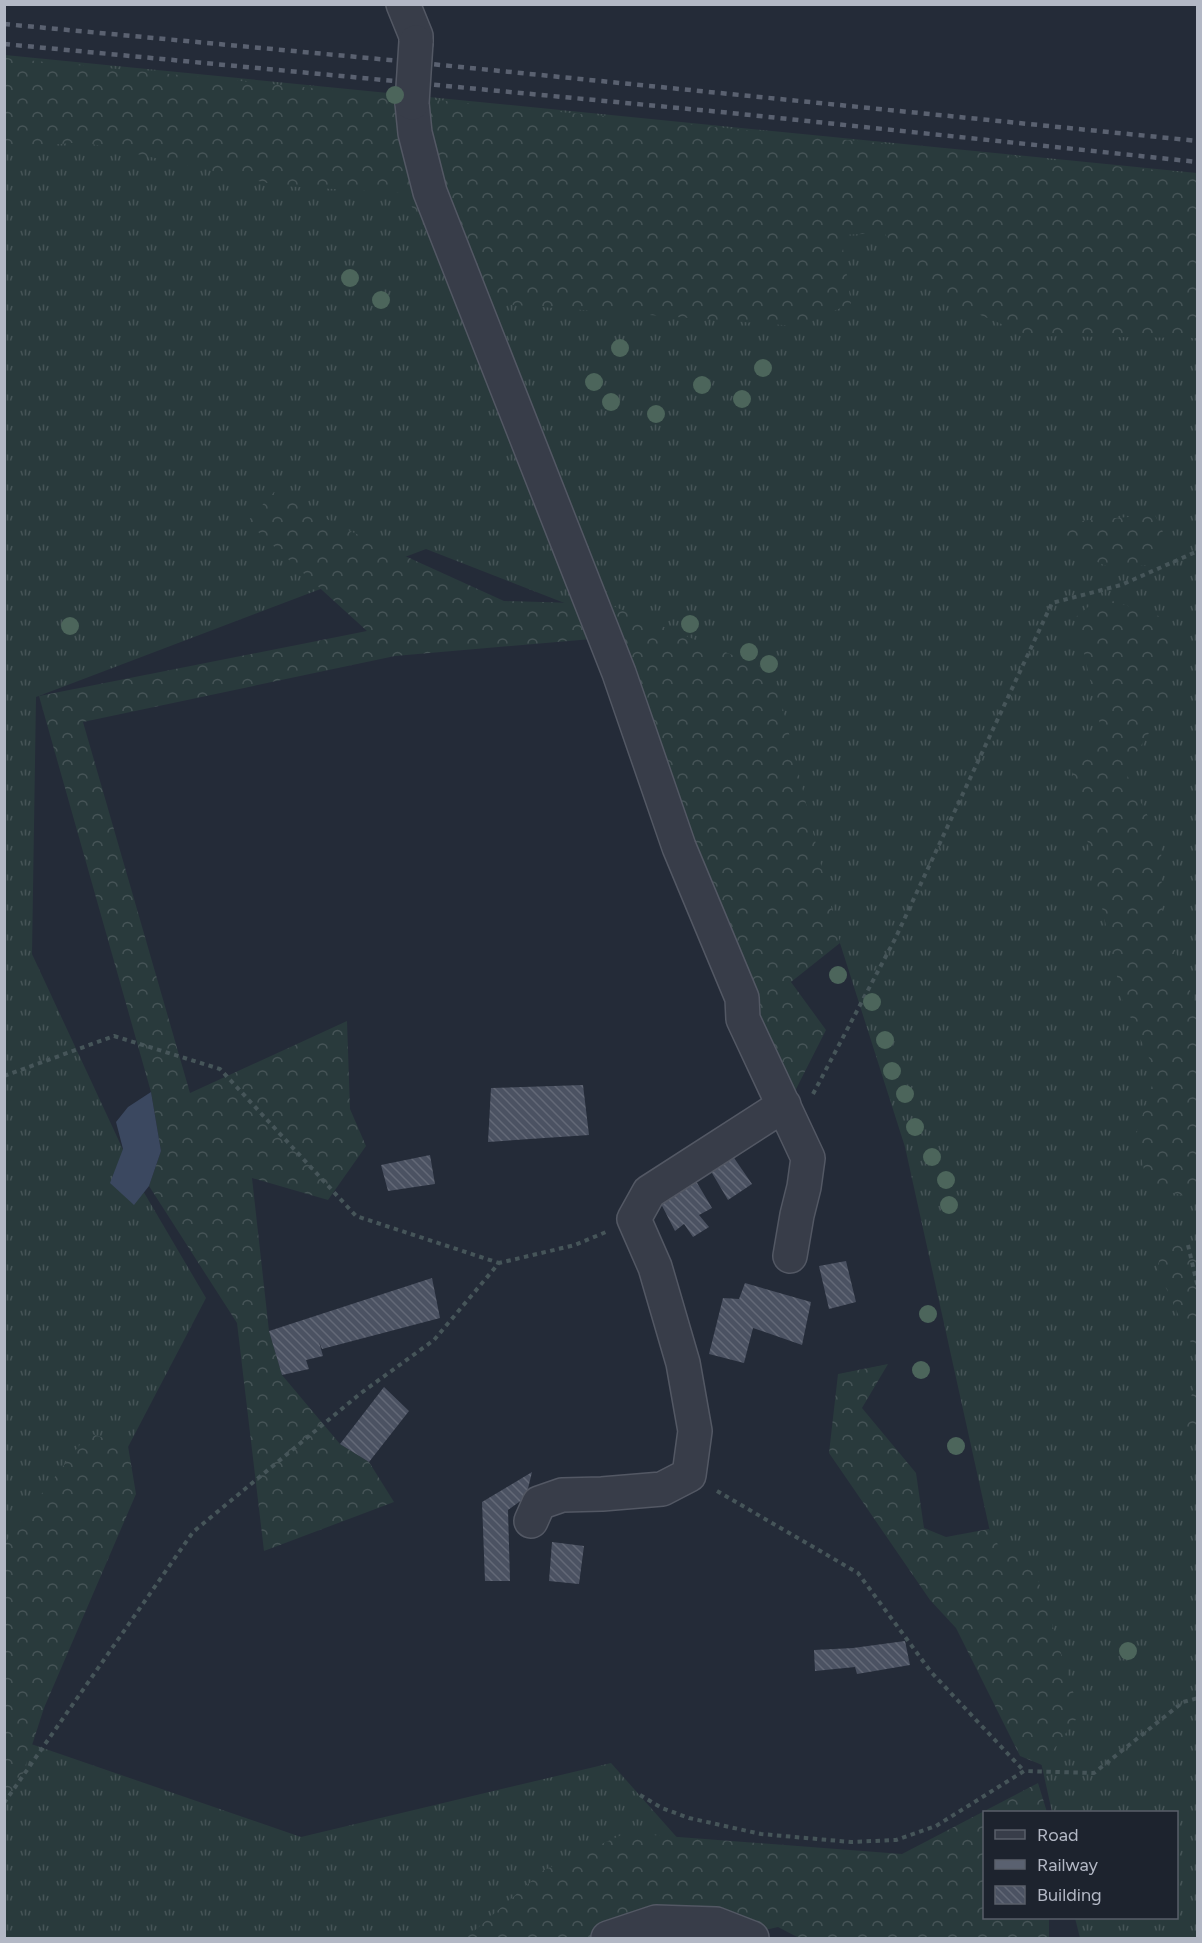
<svg xmlns="http://www.w3.org/2000/svg" width="1202" height="1943" font-family="Figtree,sans-serif">
	<style>
		.grass { fill: url(#grass-tufts) }
		.forest { fill: url(#forest-crowns) }
		.water { fill: #3b4860 }
		.building { fill: url(#building-back-hatch) }
		.lines { fill: none; stroke-linecap: round; stroke-linejoin: round }
		.minor-casing { stroke: #535864; stroke-width: 36 }
		.path { stroke: #465559; stroke-width: 4; stroke-dasharray: 4.5 4.5; stroke-linecap: butt }
		.minor { stroke: #383d49; stroke-width: 33 }
		.rail { stroke: #5a6170; stroke-width: 4.5; stroke-dasharray: 6 6; stroke-linecap: butt }
		.minor-bridge-casing { stroke: #535864; stroke-width: 36; stroke-linecap: butt }
		.minor-bridge { stroke: #383d49; stroke-width: 33 }
		.tree { fill: #4c655b }
	</style>
	<defs>
		<pattern id="grass-tufts" width="24" height="20" patternUnits="userSpaceOnUse" patternTransform="scale(1.5)"><rect width="24" height="20" fill="#293a3c"/><path d="M3 7l-1-3M5 7V3M7 7l1-3M15 17l-1-3M17 17v-4M19 17l1-3" fill="none" stroke="#465457"/></pattern>
		<pattern id="forest-crowns" width="20" height="18" patternUnits="userSpaceOnUse" patternTransform="scale(1.5)"><rect width="20" height="18" fill="#293a3c"/><path d="M2 6a3 3 0 1 1 6 0M12 15a3 3 0 1 1 6 0" fill="none" stroke="#465457"/></pattern>
		<pattern id="building-back-hatch" width="6" height="6" patternUnits="userSpaceOnUse" patternTransform="scale(1.5)"><rect width="6" height="6" fill="#4b5262"/><path d="M-1 5l2 2M0 0l6 6M5-1l2 2" fill="none" stroke="#636977"/></pattern>
	</defs>
	<rect width="100%" height="100%" fill="#242b38"/>
	<path class="grass" d="M 5,55 L 1197,173 L 1197,1938 L 1080,1938 L 1075,1918 L 1176,1918 L 1176,1812 L 1052,1812 L 905,1147 L 817,871 L 739,671 L 426,549 L 36,697 L 32,954 L 139,1184 L 206,1298 L 5,1682 Z
		M 5,1735 L 301,1837 L 611,1763 L 681,1842 L 478,1938 L 5,1938 Z"/>
	<path class="forest" d="M 5,58 L 1197,174 L 1197,338 L 1030,336 L 938,297 L 884,233 L 841,235 L 851,304 L 796,326 L 473,302 L 403,193 L 281,186 L 83,142 L 5,149 Z
		M 274,492 L 350,531 L 504,601 L 608,604 L 774,672 L 840,943 L 791,982 L 826,1030 L 792,1097 L 758,1018 L 615,637 L 395,656 L 83,722 L 190,1093 L 347,1021 L 350,1109 L 366,1146 L 328,1200 L 252,1178 L 269,1331 L 282,1375 L 340,1444 L 369,1462 L 394,1502 L 264,1551 L 237,1323 L 149,1186 L 161,1151 L 151,1092 L 39,696 L 367,631 L 247,522 Z
		M 1155,515 L 1170,547 L 1147,565 L 1113,569 L 1072,551 L 1060,525 L 1089,520 Z
		M 1100,597 L 1171,620 L 1171,698 L 1125,771 L 1161,842 L 1162,915 L 1197,1009 L 1197,1199 L 1148,1187 L 1136,1135 L 1156,1073 L 1122,999 L 1072,770 L 1101,729 L 1076,617 Z
		M 1165,1241 L 1197,1247 L 1197,1356 L 1157,1268 Z
		M 888,1364 L 862,1408 L 916,1473 L 924,1528 L 946,1537 L 989,1529 L 1000,1548 L 1016,1556 L 1035,1570 L 1080,1714 L 1042,1765 L 1020,1756 L 956,1628 L 930,1600 L 829,1453 L 838,1374 Z
		M 1197,1375 L 1197,1445 L 1184,1423 Z
		M 89,1433 L 128,1446 L 136,1494 L 44,1708 L 13,1804 L 5,1804 L 5,1544 L 11,1533 Z
		M 1038,1783 L 1047,1812 L 984,1812 L 984,1918 L 1049,1918 L 1049,1938 L 799,1938 L 778,1927 L 732,1938 L 466,1938 L 544,1870 L 626,1833 L 902,1854 Z"/>
	<path class="water" d="M 151,1092 L 161,1151 L 149,1186 L 134,1205 L 110,1183 L 123,1149 L 116,1122 L 128,1107 Z"/>
	<path class="building" d="M 583,1085 L 589,1135 L 488,1142 L 491,1088 Z
		M 430,1155 L 435,1184 L 388,1191 L 381,1165 Z
		M 732,1155 L 752,1184 L 728,1200 L 709,1168 Z
		M 693,1176 L 712,1208 L 699,1215 L 709,1227 L 693,1237 L 684,1224 L 675,1231 L 658,1198 Z
		M 846,1261 L 856,1302 L 829,1309 L 819,1266 Z
		M 432,1278 L 440,1318 L 322,1349 L 319,1342 L 323,1356 L 306,1360 L 309,1369 L 282,1375 L 269,1331 Z
		M 745,1283 L 811,1302 L 802,1345 L 753,1328 L 744,1363 L 709,1354 L 723,1298 L 739,1299 Z
		M 384,1387 L 409,1411 L 369,1462 L 340,1444 Z
		M 532,1472 L 526,1497 L 508,1510 L 510,1581 L 485,1581 L 482,1502 Z
		M 552,1542 L 584,1546 L 579,1584 L 549,1581 Z
		M 905,1641 L 910,1665 L 857,1674 L 855,1667 L 815,1671 L 814,1650 L 853,1648 Z"/>
	<g class="lines">
		<g class="minor-casing">
			<path id="minor" d="M 403,4 L 416,36 L 416,42
				M 412,103 L 415,133 L 430,192 L 619,673 L 679,847 L 742,998 L 743,1019 L 808,1158 L 804,1187 L 797,1215 L 790,1256
				M 531,1521 L 539,1503 L 562,1495 L 602,1494 L 662,1489 L 689,1475 L 695,1431 L 683,1363 L 655,1267 L 634,1219 L 649,1192 L 784,1105
				M 608,1938 L 656,1922 L 716,1924 L 752,1938"/>
		</g>
		<path class="path" d="M 4,1076 L 114,1036 L 220,1069 L 356,1216 L 499,1263
			M 813,1094 L 895,939 L 1052,603 L 1121,585 L 1198,551
			M 1188,1245 L 1198,1288
			M 717,1491 L 858,1573 L 931,1672 L 1024,1771
			M 640,1795 L 662,1808 L 689,1818 L 761,1834 L 851,1842 L 896,1840 L 936,1826 L 1024,1771 L 1094,1773 L 1183,1702 L 1198,1698
			M 4,1803 L 193,1532 L 361,1393 L 434,1340 L 499,1263 L 575,1245 L 606,1232"/>
		<use href="#minor" class="minor"/>
		<path class="rail" d="M 4,24 L 411,62 L 1198,141
			M 4,44 L 721,112 L 1198,162"/>
		<g class="minor-bridge-casing">
			<path id="minor-bridge" d="M 412,103 L 416,42"/>
		</g>
		<use href="#minor-bridge" class="minor-bridge"/>
	</g>
	<g class="tree">
		<circle cx="395" cy="95" r="9"/>
		<circle cx="350" cy="278" r="9"/>
		<circle cx="381" cy="300" r="9"/>
		<circle cx="620" cy="348" r="9"/>
		<circle cx="763" cy="368" r="9"/>
		<circle cx="594" cy="382" r="9"/>
		<circle cx="702" cy="385" r="9"/>
		<circle cx="742" cy="399" r="9"/>
		<circle cx="611" cy="402" r="9"/>
		<circle cx="656" cy="414" r="9"/>
		<circle cx="690" cy="624" r="9"/>
		<circle cx="70" cy="626" r="9"/>
		<circle cx="749" cy="652" r="9"/>
		<circle cx="769" cy="664" r="9"/>
		<circle cx="838" cy="975" r="9"/>
		<circle cx="872" cy="1002" r="9"/>
		<circle cx="885" cy="1040" r="9"/>
		<circle cx="892" cy="1071" r="9"/>
		<circle cx="905" cy="1094" r="9"/>
		<circle cx="915" cy="1127" r="9"/>
		<circle cx="932" cy="1157" r="9"/>
		<circle cx="946" cy="1180" r="9"/>
		<circle cx="949" cy="1205" r="9"/>
		<circle cx="928" cy="1314" r="9"/>
		<circle cx="921" cy="1370" r="9"/>
		<circle cx="956" cy="1446" r="9"/>
		<circle cx="1128" cy="1651" r="9"/>
	</g>
	<rect width="1202" height="1943" fill="none" stroke="#b3b8c5" stroke-width="12"/>
	<rect x="983" y="1811" width="195" height="108" fill="#1d232e" stroke="#595f6a" stroke-width="1.5"/>
	<rect x="995" y="1830" width="30" height="9" fill="#383d49" stroke="#595f6a" stroke-width="1.5"/>
	<text x="1037" y="1841" font-size="18" fill="#b3b8c5">Road</text>
	<rect x="995" y="1860" width="30" height="9" fill="#5a6170" stroke="#595f6a" stroke-width="1.5"/>
	<text x="1037" y="1871" font-size="18" fill="#b3b8c5">Railway</text>
	<rect x="995" y="1886" width="30" height="18" fill="url(#building-back-hatch)" stroke="#595f6a" stroke-width="1.5"/>
	<text x="1037" y="1901" font-size="18" fill="#b3b8c5">Building</text>
</svg>
